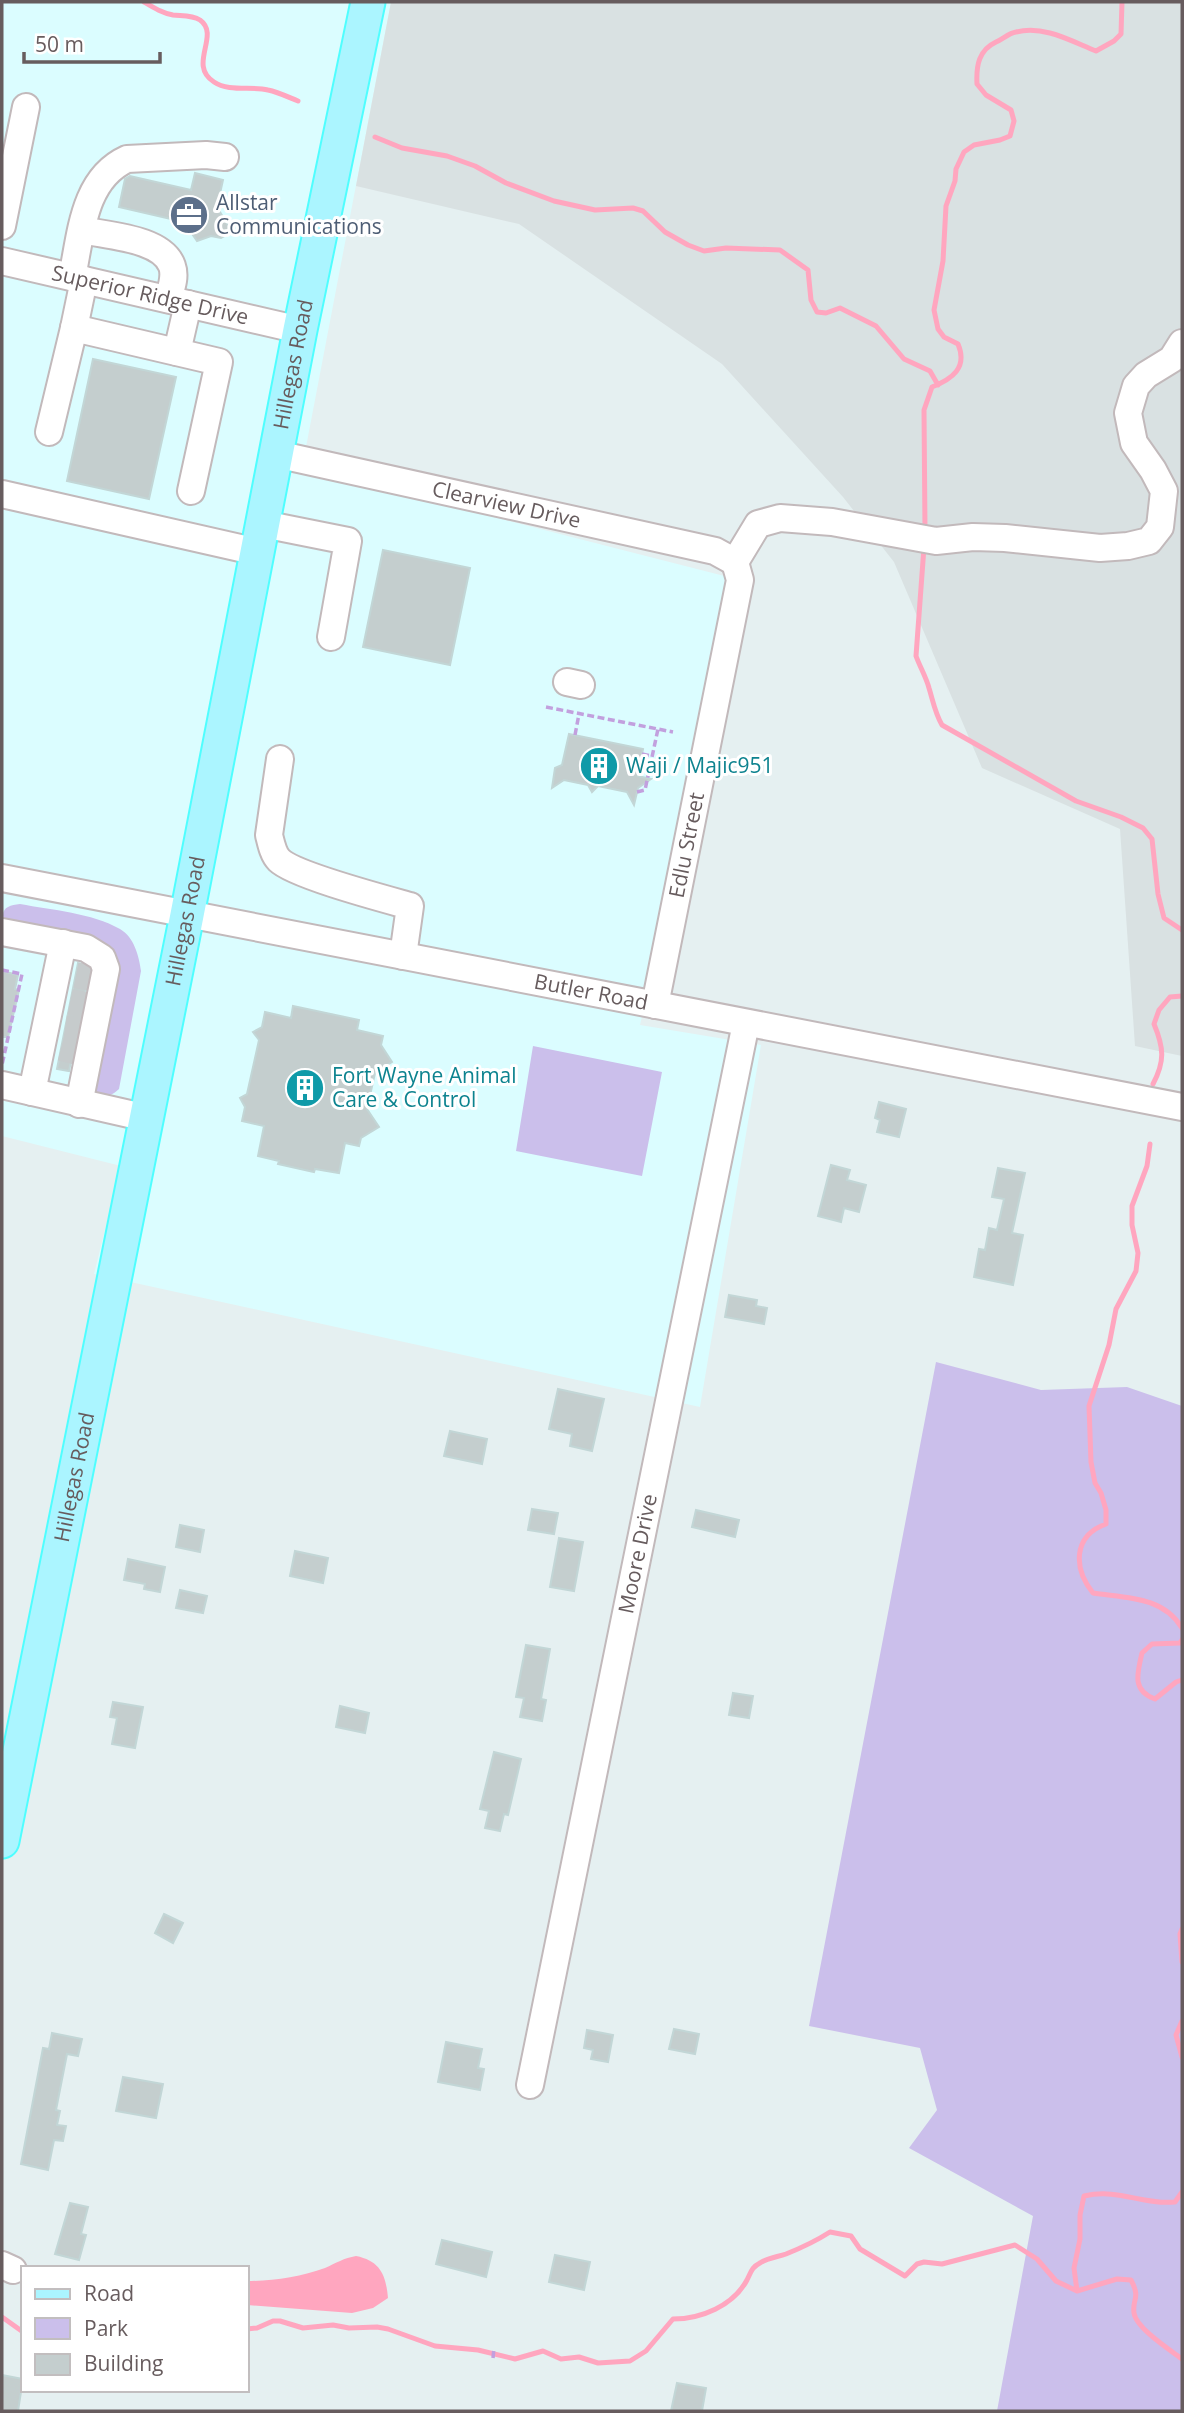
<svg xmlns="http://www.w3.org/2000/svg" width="1184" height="2413" font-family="'Open Sans',sans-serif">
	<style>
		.commercial { fill: #dbfdff }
		.industrial { fill: #d9e1e2 }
		.green { fill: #cbbfeb }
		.water { fill: #ffa6bf }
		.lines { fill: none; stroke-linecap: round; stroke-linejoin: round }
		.stream { stroke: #ffa6bf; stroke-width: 5 }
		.building { fill: #c4cece; stroke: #c2d6d6; stroke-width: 2 }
		.minor-tunnel { stroke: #c6cbcc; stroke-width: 26; stroke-dasharray: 26 13; stroke-linecap: butt }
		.minor-casing { stroke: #c2b9bb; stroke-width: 30 }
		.major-casing { stroke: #4ffeff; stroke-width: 37 }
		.path { stroke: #c2a0de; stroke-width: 3.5; stroke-dasharray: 7 3.5; stroke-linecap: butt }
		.minor { stroke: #fff; stroke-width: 26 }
		.major { stroke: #abf5ff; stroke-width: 33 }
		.labels { text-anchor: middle; stroke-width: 6; stroke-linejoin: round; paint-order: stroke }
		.service-label { font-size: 21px; fill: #4e5e75; stroke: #fff; text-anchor: start }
		.street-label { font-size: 21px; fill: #675c5e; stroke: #fff }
		.culture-label { font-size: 21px; fill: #0d838f; stroke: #fff; text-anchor: start }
	</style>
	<rect width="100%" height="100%" fill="#e5f0f1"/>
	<path class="commercial" d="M 2,2 L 391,2 L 302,468 L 740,580 L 640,1025 L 761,1045 L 700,1407 L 94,1274 L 121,1166 L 2,1136 Z"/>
	<path class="industrial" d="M 391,2 L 1182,2 L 1182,1056 L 1135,1046 L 1120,829 L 982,768 L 894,562 L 843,497 L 722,364 L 519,224 L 356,186 Z"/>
	<path class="green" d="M 20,904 C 52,910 92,913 120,929 C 134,937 139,956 141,971 L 119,1089 C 110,1097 105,1098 93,1096 L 115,975 L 4,921 C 0,908 9,905 20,904 Z
		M 533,1046 L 662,1072 L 642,1176 L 516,1151 Z
		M 936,1362 L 1041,1390 L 1127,1387 L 1182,1406 L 1182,2411 L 997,2411 L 1033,2216 L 909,2148 L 937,2110 L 920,2048 L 809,2026 Z"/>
	<path class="water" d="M 356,2256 C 381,2261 386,2276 388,2298 L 373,2308 L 352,2313 L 247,2305 L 247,2281 C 272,2281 301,2277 325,2268 C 336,2263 344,2258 356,2256 Z"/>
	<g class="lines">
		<path class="stream" d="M 144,2 C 154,8 162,13 173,15 C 182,16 192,15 200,20 C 221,35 187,65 214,82 C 229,92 251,86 268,90 C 278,92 288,97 298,101
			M 375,137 L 402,148 L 447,156 L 475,166 L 506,183 L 554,201 L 595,210 L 633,208 L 643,211 L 665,232 L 688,245 L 704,251 L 726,248 L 780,250 L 808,270 L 811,300 L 817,312 L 826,313 L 840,308 L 876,326 L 904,359 L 930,371 L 938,385
			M 925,530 L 924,410 L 932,387 C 952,379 968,368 958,344 L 944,337 L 938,329 L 934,310 L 943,261 L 946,206 L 955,181 L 956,169 L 964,152 L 974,145 L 1000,140 L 1010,136 L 1014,121 L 1011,110 L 986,95 L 977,84 C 976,65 979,50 996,42 C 1003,39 1009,33 1016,32 C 1044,25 1071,41 1096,51 L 1114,41 L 1121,34 L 1122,2
			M 924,547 L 916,656 C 920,667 926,677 929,688 C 933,701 935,713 942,725 L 1076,801 L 1121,817 L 1143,828 L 1152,839 L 1158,894 L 1164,918 L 1182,930
			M 1153,1084 C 1165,1061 1164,1048 1154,1024 L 1159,1010 L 1170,997 L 1182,996
			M 1150,1144 L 1147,1166 L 1132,1206 L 1132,1225 L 1138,1253 L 1136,1271 L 1116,1309 L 1109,1345 L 1089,1406 L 1091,1462 L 1095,1483 L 1101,1493 L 1106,1510 L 1106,1524 C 1073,1536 1073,1568 1093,1593 C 1125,1598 1163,1596 1182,1628
			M 1182,1640 L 1180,1643 L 1152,1644 L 1142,1653 C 1137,1674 1132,1691 1155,1699 L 1176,1682 L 1182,1680
			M 1182,1929 L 1180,1934 L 1182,1962
			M 1182,2021 L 1176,2035 L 1182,2057
			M 1077,2291 L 1074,2268 L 1080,2239 L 1080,2215 L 1084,2196 C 1119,2188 1142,2205 1175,2202 L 1182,2192
			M 2,2317 L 23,2332
			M 247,2329 L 257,2328 L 273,2321 L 280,2321 L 303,2328 L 333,2325 L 349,2328 L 377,2327 L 388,2329 L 435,2346 L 478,2350 L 515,2359 L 543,2351 L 561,2359 L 579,2357 L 598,2363 L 630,2361 L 646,2351 L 673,2319 C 701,2319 733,2306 747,2280 C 751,2272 752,2267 760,2263 C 767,2258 777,2257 786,2254 C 801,2248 816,2241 830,2232 L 851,2236 L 860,2249 L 905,2276 L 917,2264 L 924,2262 L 942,2264 L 1015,2245 L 1037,2259 L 1056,2281 L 1077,2291 L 1117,2279 L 1131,2280 C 1141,2299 1132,2298 1134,2313 C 1136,2328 1170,2350 1182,2359"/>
	</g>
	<path class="building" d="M 195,173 L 223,180 L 217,207 L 229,227 L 228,234 L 221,238 L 211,236 L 197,241 L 184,222 L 119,207 L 125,179 L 130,176 L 191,190 Z
		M 93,359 L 176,377 L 149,499 L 67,481 Z
		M 383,550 L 470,568 L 450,665 L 363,647 Z
		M 569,734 L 643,749 L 638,776 L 651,779 L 638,788 L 634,805 L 627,792 L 598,786 L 592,792 L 588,785 L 564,780 L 552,788 L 555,768 L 562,765 Z
		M 78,963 L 90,970 L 69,1071 L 57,1069 Z
		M 2,971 L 18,975 L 15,989 L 19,990 L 8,1037 L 2,1037 Z
		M 293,1006 L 359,1020 L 357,1030 L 383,1036 L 381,1045 L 392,1062 L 375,1073 L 367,1109 L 379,1127 L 361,1138 L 359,1146 L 345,1143 L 339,1173 L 315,1169 L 314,1172 L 278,1164 L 279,1161 L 258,1156 L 264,1126 L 242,1121 L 245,1107 L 240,1098 L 247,1094 L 259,1040 L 253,1032 L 262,1027 L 265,1012 L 291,1018 Z
		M 879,1102 L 906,1109 L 899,1137 L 877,1132 L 880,1120 L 875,1118 Z
		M 831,1165 L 850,1170 L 847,1180 L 866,1185 L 859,1212 L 844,1208 L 841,1222 L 818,1216 Z
		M 998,1168 L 1025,1173 L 1012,1233 L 1023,1235 L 1013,1285 L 974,1277 L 979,1249 L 985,1250 L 989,1228 L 997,1230 L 1004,1199 L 992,1197 Z
		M 729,1295 L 757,1300 L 756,1306 L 767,1308 L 764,1324 L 725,1317 Z
		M 558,1389 L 604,1399 L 592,1451 L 570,1446 L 572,1434 L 549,1429 Z
		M 450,1431 L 487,1439 L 482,1464 L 444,1456 Z
		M 532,1509 L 558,1513 L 554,1534 L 528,1530 Z
		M 696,1510 L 739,1520 L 735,1537 L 692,1527 Z
		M 180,1525 L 204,1530 L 200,1552 L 176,1547 Z
		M 559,1538 L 583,1542 L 574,1591 L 550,1587 Z
		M 295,1551 L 328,1558 L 323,1583 L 290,1576 Z
		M 128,1559 L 165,1567 L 160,1592 L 144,1589 L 145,1584 L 124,1580 Z
		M 180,1590 L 207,1596 L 203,1613 L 176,1608 Z
		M 526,1645 L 550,1649 L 541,1699 L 546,1700 L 542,1721 L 520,1717 L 524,1698 L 516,1697 Z
		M 733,1693 L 753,1696 L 749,1718 L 729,1715 Z
		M 113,1702 L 143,1707 L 135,1748 L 112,1744 L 117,1718 L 110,1717 Z
		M 340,1706 L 369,1713 L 365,1733 L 336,1727 Z
		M 494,1752 L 521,1759 L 508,1815 L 504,1814 L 500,1831 L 485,1828 L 489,1811 L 480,1809 Z
		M 164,1914 L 183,1923 L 173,1943 L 155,1933 Z
		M 674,2029 L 699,2034 L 695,2054 L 669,2049 Z
		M 587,2030 L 613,2035 L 608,2062 L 591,2059 L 593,2050 L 584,2048 Z
		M 52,2033 L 82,2039 L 78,2056 L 67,2054 L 56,2110 L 60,2111 L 57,2125 L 66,2126 L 63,2141 L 54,2140 L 48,2170 L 21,2164 L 43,2048 L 49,2049 Z
		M 446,2042 L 482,2049 L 478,2068 L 484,2069 L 480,2090 L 438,2082 Z
		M 123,2077 L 163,2084 L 156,2118 L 116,2111 Z
		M 70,2203 L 88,2207 L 81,2234 L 86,2235 L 79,2260 L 55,2254 Z
		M 442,2240 L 492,2252 L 486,2277 L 436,2264 Z
		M 555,2255 L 590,2262 L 584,2290 L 549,2282 Z
		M 2,2375 L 23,2379 L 18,2411 L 2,2411 Z
		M 677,2383 L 706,2388 L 702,2411 L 671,2411 Z"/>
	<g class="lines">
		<path class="minor-tunnel" d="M 76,975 L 96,979
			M 70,1002 L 90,1006
			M 65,1028 L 85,1031
			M 61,1048 L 81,1053"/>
		<g class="minor-casing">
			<g id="minor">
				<path d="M 2,226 L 26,107"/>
				<path d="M 82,230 C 108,236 162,238 172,266 C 176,277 171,289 168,299"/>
				<path id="s1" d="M 2,261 L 300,330"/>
				<path d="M 72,277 C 81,235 83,179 127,159 L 206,155 L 225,157"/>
				<path d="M 74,328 L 84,280"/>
				<path d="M 177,352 L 188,304"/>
				<path d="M 49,432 L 74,328 L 219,362 L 191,491"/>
				<path id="s2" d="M 276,454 L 715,551 L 735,562"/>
				<path d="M 2,494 L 258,552"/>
				<path d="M 263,524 L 348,541 L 331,637"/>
				<path d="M 735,562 L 758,524 L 780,518 L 832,522 L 936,541 L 973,537 L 1005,538 L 1100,548 L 1128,546 L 1149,541 L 1160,527 L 1164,491 L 1153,470 L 1134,443 L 1128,413 L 1136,386 L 1146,375 L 1172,359 L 1182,343"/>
				<path d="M 567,682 L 581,685"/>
				<path d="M 280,759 L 269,835 C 271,843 273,854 279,860 C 294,875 385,899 410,906 L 403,956"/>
				<path id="s3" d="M 2,878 L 1182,1107"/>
				<path d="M 2,932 L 86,948 L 102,958 L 106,969 L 79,1104"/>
				<path id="s4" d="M 655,1005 L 740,580 L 735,562"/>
				<path d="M 2,1085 L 147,1118"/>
				<path d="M 32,1092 L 63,943"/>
				<path id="s5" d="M 530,2085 L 746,1023"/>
				<path d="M 2,2265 L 13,2270"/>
			</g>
		</g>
		<g class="major-casing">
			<g id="major">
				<path id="s6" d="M 2,1841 L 187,915 L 300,330 L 368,2"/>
			</g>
		</g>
		<path class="path" d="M 546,707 L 673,732
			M 575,735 L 579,714
			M 642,754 L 652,756
			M 637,792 L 645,790 L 658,729
			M 2,970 L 22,974 L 2,1065
			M 493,2358 L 494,2348"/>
		<use href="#minor" class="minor"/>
		<use href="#major" class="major"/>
	</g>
	<defs>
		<g id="office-disc" transform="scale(2.0125)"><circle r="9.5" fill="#5c6f8a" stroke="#fff"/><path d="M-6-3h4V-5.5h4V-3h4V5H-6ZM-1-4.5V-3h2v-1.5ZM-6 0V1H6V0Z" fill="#fff"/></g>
		<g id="building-disc" transform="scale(2.0125)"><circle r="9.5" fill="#0f9aa8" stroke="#fff"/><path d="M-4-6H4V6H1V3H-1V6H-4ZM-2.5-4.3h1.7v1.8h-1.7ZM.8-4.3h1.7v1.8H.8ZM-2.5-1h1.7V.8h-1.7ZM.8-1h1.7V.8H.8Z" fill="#fff"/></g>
	</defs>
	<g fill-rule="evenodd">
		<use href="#office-disc" x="189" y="215"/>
		<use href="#building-disc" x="599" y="766"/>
		<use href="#building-disc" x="305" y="1088"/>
	</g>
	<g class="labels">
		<g class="service-label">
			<text x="216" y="210">Allstar<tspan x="216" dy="24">Communications</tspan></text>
		</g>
		<g class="street-label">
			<text dy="7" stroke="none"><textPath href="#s1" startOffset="152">Superior Ridge Drive</textPath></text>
			<text dy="7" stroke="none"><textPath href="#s6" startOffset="1505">Hillegas Road</textPath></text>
			<text dy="7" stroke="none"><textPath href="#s2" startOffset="236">Clearview Drive</textPath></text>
			<text dy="7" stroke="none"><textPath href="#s4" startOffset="163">Edlu Street</textPath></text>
			<text dy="7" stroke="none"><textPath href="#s6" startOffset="938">Hillegas Road</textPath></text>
			<text dy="7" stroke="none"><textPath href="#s3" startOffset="600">Butler Road</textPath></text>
			<text dy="7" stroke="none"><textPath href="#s6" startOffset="371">Hillegas Road</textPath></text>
			<text dy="7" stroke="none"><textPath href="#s5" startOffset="542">Moore Drive</textPath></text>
		</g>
		<g class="culture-label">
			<text x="626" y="773">Waji / Majic951</text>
			<text x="332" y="1083">Fort Wayne Animal<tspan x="332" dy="24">Care &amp; Control</tspan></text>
		</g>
	</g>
	<rect width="1184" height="2413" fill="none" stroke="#675c5e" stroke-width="7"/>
	<rect x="21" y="2266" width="228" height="126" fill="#ffffff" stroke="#c2bebf" stroke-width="2"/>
	<rect x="35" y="2289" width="35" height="10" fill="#abf5ff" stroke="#c2bebf" stroke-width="2"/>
	<text x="84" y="2301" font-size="21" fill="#675c5e">Road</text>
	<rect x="35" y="2318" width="35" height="21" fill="#cbbfeb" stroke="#c2bebf" stroke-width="2"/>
	<text x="84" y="2336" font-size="21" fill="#675c5e">Park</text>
	<rect x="35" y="2354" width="35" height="21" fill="#c4cece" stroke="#c2bebf" stroke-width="2"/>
	<text x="84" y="2371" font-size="21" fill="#675c5e">Building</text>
	<path d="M24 52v10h136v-10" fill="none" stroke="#675c5e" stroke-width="3.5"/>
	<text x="35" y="52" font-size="21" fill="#675c5e" stroke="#ffffff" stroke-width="5" paint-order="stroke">50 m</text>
</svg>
